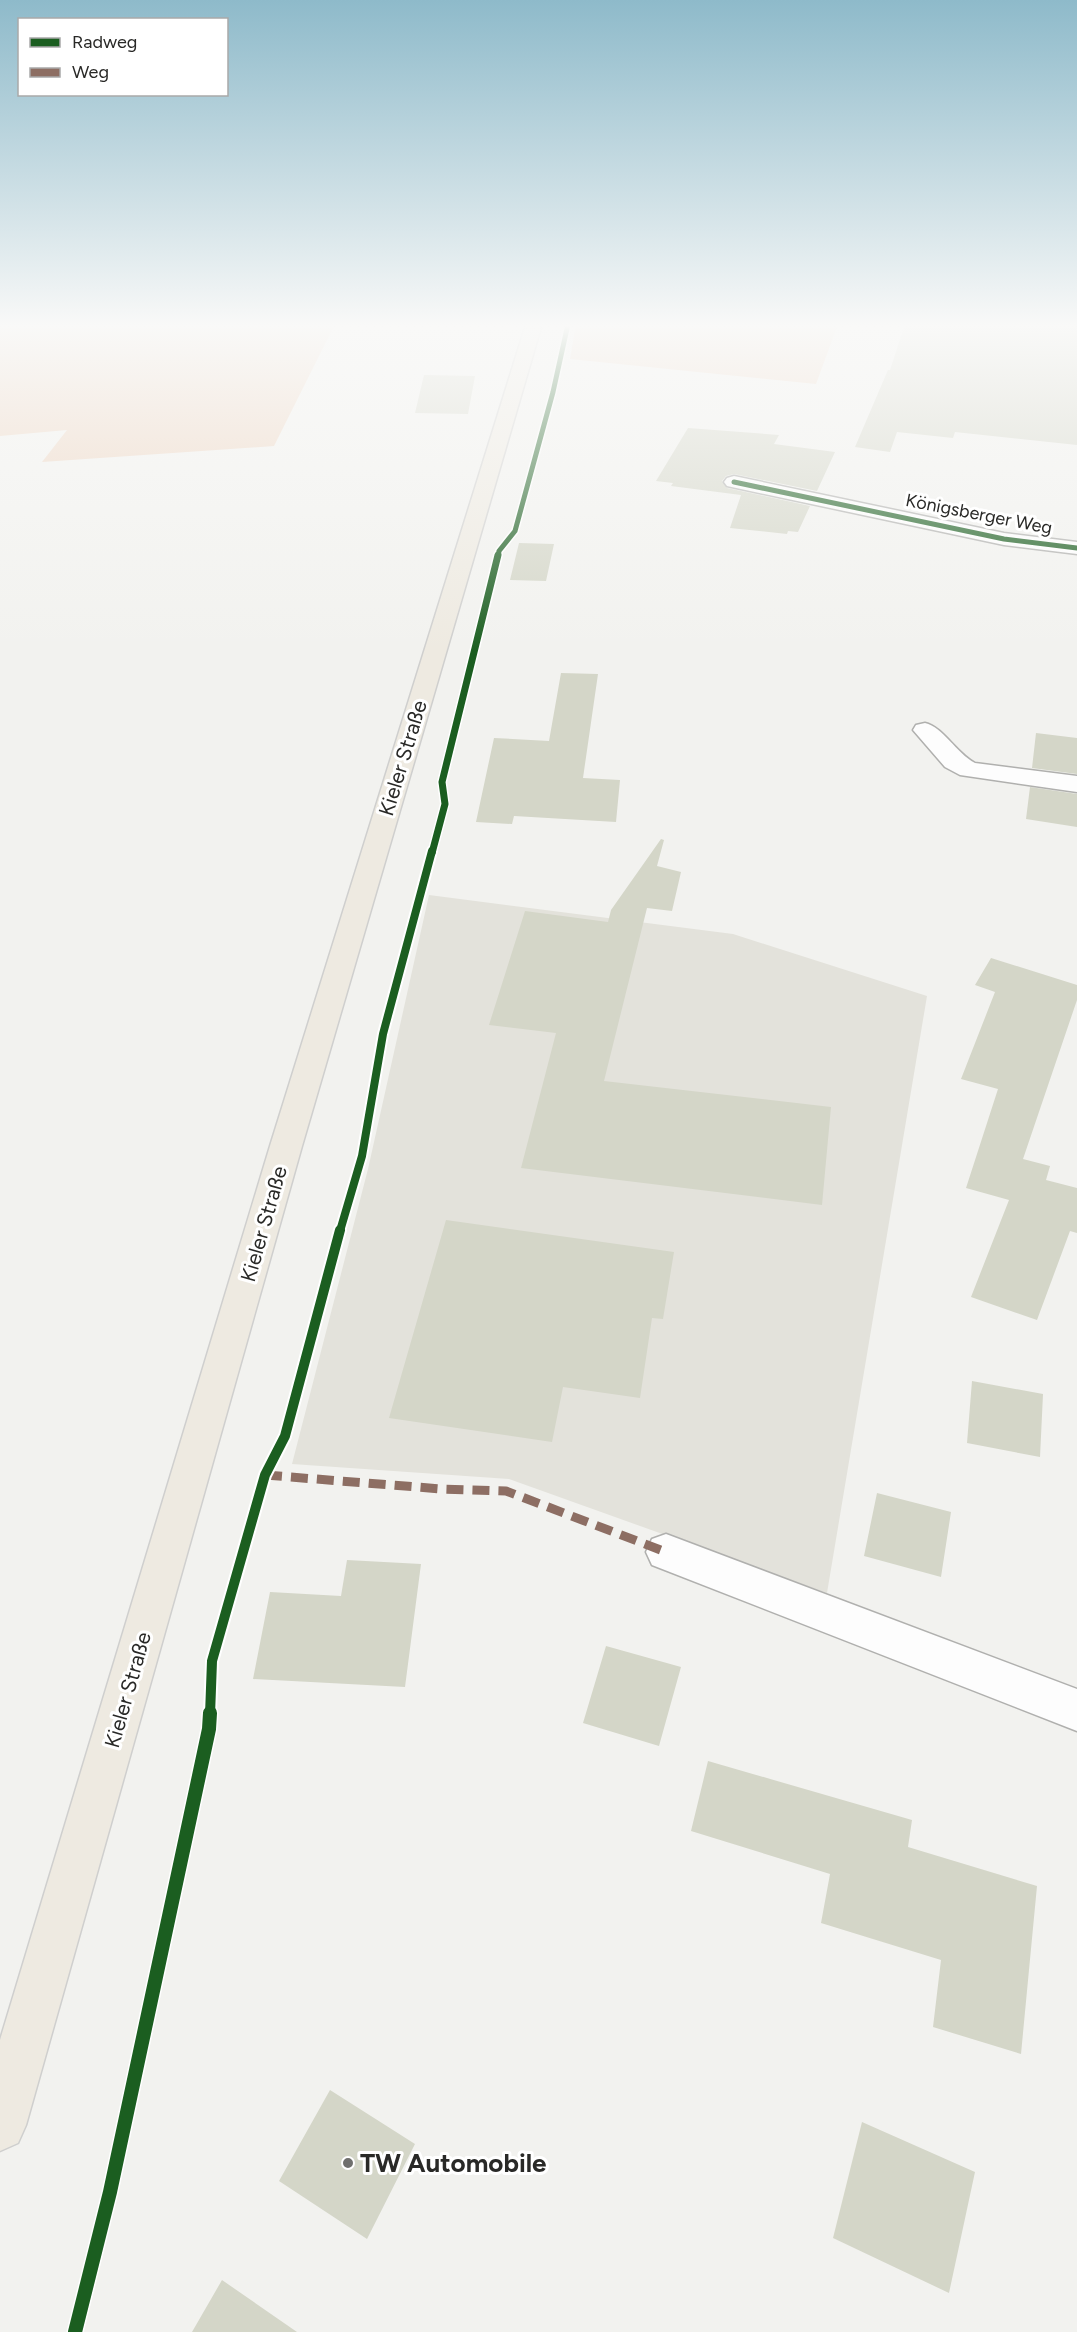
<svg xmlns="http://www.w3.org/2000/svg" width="1077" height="2332" font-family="Figtree,sans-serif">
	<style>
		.built { fill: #e3e2db }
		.green { fill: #edd3be }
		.building { fill: #d4d6c8 }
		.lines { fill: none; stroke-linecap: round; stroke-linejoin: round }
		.minor-casing { stroke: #b0b0ae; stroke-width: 3 }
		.major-casing { stroke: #cfcfce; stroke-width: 3 }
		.minor { fill: #fdfdfd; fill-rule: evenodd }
		.major { fill: #eeeae1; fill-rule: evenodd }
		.quiet { stroke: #8d6e63; stroke-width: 9; stroke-dasharray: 17 9; stroke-linecap: butt }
		.cycleway-far4-casing { stroke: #fff; stroke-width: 8 }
		.cycleway-far3-casing { stroke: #fff; stroke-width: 10 }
		.cycleway-far2-casing { stroke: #fff; stroke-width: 12 }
		.cycleway-far1-casing { stroke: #fff; stroke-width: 14 }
		.cycleway-casing { stroke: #fff; stroke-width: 17 }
		.cycleway-far4 { stroke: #1b5e20; stroke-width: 5 }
		.cycleway-far3 { stroke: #1b5e20; stroke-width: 7 }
		.cycleway-far2 { stroke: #1b5e20; stroke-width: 8 }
		.cycleway-far1 { stroke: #1b5e20; stroke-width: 10 }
		.cycleway { stroke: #1b5e20; stroke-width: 14 }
		.poi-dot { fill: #6f6f6d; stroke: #fff; stroke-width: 2 }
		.labels { text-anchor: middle; stroke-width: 6; stroke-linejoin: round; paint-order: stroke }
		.far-street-label { font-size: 18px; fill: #292927; stroke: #fff }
		.street-label { font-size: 21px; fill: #292927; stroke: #fff }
		.near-poi-label { font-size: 26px; font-weight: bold; fill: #292927; stroke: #fff; text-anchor: start }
	</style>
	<rect width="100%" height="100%" fill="#f2f2ef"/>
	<path class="built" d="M 429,895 L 733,934 L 927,996 L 827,1593 L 509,1479 L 292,1464 L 368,1169 Z"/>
	<path class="green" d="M 0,324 L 335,324 L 274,446 L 42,462 L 67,430 L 0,436 Z
		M 576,324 L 838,324 L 816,384 L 570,359 Z"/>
	<path class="building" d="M 905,324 L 1077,324 L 1077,445 L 955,432 L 953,438 L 897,432 L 890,452 L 855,447 L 888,370 L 890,370 Z
		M 424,375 L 475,376 L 468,414 L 415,413 Z
		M 688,428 L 779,435 L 774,444 L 835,452 L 817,491 L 734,474 L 726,476 L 722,481 L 727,488 L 810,506 L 798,532 L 788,531 L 787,534 L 730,528 L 741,495 L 671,486 L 673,483 L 656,481 Z
		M 519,543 L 554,544 L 546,581 L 510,580 Z
		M 561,673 L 598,674 L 583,778 L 620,780 L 616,822 L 514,816 L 512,824 L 476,822 L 494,738 L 549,741 Z
		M 1036,733 L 1077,738 L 1077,774 L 1032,768 Z
		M 1030,787 L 1077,794 L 1077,827 L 1026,819 Z
		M 661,839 L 664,840 L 657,866 L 681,872 L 672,911 L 647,908 L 604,1081 L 831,1107 L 822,1205 L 521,1168 L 556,1033 L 489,1025 L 525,911 L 608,922 L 611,910 Z
		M 991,958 L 1077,985 L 1077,1000 L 1023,1159 L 1050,1166 L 1046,1180 L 1077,1188 L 1077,1233 L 1070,1231 L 1037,1320 L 971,1297 L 1009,1200 L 966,1188 L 998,1089 L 961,1079 L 995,992 L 975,985 Z
		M 446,1220 L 674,1252 L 663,1319 L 652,1318 L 640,1398 L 563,1387 L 552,1442 L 389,1418 Z
		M 972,1381 L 1043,1394 L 1040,1457 L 967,1443 Z
		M 877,1493 L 951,1512 L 941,1577 L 864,1556 Z
		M 347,1560 L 421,1564 L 405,1687 L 253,1679 L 270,1592 L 341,1596 Z
		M 606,1646 L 681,1667 L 659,1746 L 583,1723 Z
		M 708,1761 L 912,1820 L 908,1847 L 1037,1886 L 1021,2054 L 933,2027 L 941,1960 L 821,1923 L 830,1874 L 691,1831 Z
		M 330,2090 L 415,2144 L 367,2239 L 279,2181 Z
		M 862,2122 L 975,2172 L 949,2293 L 833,2238 Z
		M 222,2280 L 297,2332 L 192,2332 Z"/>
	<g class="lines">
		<g class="minor-casing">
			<path id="minor" d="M 734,476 L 1004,533 L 1077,542 L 1077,554 L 1004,545 L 727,486 L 724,482 L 727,478 Z
				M 925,723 C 943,727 956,753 975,763 L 1077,776 L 1077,792 L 960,775 L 945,767 L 913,730 L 916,725 Z
				M 666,1534 L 1077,1689 L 1077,1731 L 652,1565 L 646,1552 L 652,1539 Z"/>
		</g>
		<g class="major-casing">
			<path id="major" d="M 526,324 L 542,324 L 302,1146 L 26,2125 L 18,2143 L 0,2151 L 0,2040 L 270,1146 Z"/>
		</g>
		<use href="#minor" class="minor"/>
		<use href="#major" class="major"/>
		<path class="quiet" d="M 265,1475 L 442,1489 L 506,1491 L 666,1552"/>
		<g class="cycleway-far4-casing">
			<path id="cycleway-far4" d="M 734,482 L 1004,539 L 1077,548
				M 498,557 L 499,551 L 515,531 L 553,392 L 568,324"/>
		</g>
		<g class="cycleway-far3-casing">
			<path id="cycleway-far3" d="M 432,853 L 445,804 L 442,782 L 498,555"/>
		</g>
		<g class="cycleway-far2-casing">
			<path id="cycleway-far2" d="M 340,1231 L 362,1156 L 383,1034 L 432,851"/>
		</g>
		<g class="cycleway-far1-casing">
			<path id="cycleway-far1" d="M 210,1715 L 212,1661 L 265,1475 L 285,1436 L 340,1230"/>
		</g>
		<g class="cycleway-casing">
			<path id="cycleway" d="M 75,2332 L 110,2192 L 209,1729 L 210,1713"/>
		</g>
		<use href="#cycleway-far4" class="cycleway-far4"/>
		<use href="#cycleway-far3" class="cycleway-far3"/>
		<use href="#cycleway-far2" class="cycleway-far2"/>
		<use href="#cycleway-far1" class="cycleway-far1"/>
		<use href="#cycleway" class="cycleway"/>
	</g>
	<linearGradient id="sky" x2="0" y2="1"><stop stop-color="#8ebaca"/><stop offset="0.5" stop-color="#f9f9f8"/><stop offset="1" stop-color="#f9f9f8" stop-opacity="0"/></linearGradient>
	<rect width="1077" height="651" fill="url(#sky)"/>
	<circle class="poi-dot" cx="348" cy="2163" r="6"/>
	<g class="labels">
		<g class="far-street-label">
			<text transform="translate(979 514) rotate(11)" y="6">Königsberger Weg</text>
		</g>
		<g class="street-label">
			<text transform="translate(403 758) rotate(-73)" y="7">Kieler Straße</text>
			<text transform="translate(264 1224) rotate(-74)" y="7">Kieler Straße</text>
			<text transform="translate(128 1690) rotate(-74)" y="7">Kieler Straße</text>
		</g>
		<g class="near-poi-label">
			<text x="360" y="2172">TW Automobile</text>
		</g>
	</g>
	<rect x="18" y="18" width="210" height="78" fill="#ffffff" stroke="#a9a9a9" stroke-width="1.5"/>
	<rect x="30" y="38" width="30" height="9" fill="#1b5e20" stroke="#a9a9a9" stroke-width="1.5"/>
	<text x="72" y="48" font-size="18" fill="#292927">Radweg</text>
	<rect x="30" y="68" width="30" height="9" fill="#8d6e63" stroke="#a9a9a9" stroke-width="1.5"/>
	<text x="72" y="78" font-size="18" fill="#292927">Weg</text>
</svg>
